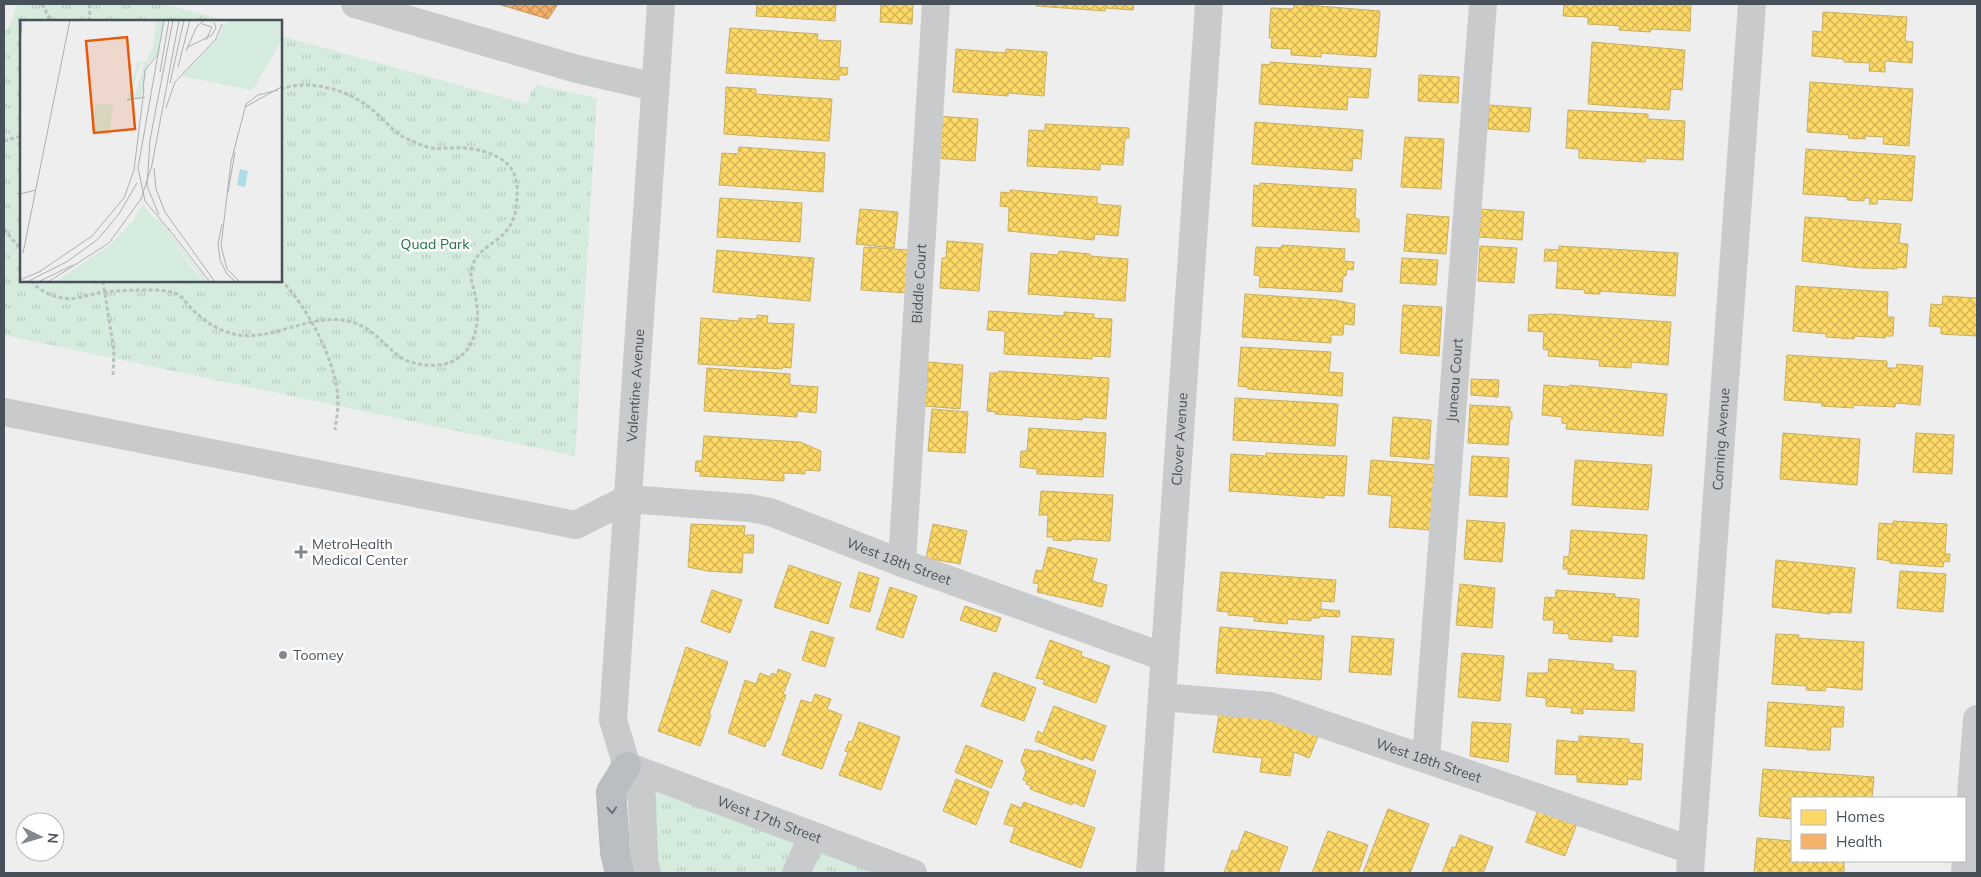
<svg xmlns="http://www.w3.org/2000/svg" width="1981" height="877" font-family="Mulish,sans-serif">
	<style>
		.grass { fill: url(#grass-tufts) }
		.homes { fill: url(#homes-cross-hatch); stroke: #c8b062 }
		.health { fill: url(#health-cross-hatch); stroke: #c29566 }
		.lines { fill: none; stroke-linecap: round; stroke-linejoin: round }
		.highway-casing { stroke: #b4b8bc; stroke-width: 30 }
		.path { stroke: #b8c2be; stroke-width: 3; stroke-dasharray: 4 2.5; stroke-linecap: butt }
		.minor { stroke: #c9cacc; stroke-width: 28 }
		.highway { stroke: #babec3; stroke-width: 28 }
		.oneway { stroke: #6a7279 }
		.poi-dot { fill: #82888d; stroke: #fff; stroke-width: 2 }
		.labels { text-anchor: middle; stroke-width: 5; stroke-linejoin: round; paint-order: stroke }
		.park-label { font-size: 14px; fill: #207248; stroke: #fff }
		.street-label { font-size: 14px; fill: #485159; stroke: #fff }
		.poi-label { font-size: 14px; fill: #485159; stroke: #fff; text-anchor: start }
		.inset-road { fill: none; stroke: #acafb2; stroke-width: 1 }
		.view { fill: #e8590c; fill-opacity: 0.15; stroke: #e8590c; stroke-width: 2.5 }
		.inset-edge { fill: none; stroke: #485159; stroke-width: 2.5 }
	</style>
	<defs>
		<pattern id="grass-tufts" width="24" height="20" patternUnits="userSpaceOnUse" patternTransform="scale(1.25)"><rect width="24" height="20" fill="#d5ebdd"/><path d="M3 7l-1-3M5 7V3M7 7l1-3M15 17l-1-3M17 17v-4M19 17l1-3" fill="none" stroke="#b8cbc0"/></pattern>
		<pattern id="homes-cross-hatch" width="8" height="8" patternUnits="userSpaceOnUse" patternTransform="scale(1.25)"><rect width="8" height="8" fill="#ffd966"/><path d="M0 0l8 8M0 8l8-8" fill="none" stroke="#d0b257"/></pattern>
		<pattern id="health-cross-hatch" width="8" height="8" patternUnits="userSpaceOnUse" patternTransform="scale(1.25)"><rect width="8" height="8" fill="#f6b26b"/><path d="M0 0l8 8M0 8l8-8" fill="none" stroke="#c9935b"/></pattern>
	</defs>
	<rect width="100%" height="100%" fill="#efeeee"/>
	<path class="grass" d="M 17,4 L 164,4 L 227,21 L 21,21 L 21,281 L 281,281 L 281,36 L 527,104 L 532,90 L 537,85 L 597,98 L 575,456 L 4,335 L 4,34 L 13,18 Z
		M 610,759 L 913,873 L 608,873 Z"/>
	<path class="homes" d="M 757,4 L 836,4 L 835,21 L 756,16 Z
		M 881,4 L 913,4 L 912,24 L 880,22 Z
		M 1036,4 L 1134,4 L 1133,10 L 1105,8 L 1105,11 L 1036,6 Z
		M 1294,4 L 1380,11 L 1376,57 L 1321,53 L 1321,57 L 1291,55 L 1291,49 L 1271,48 L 1272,38 L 1269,38 L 1271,8 L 1293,9 Z
		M 1564,4 L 1691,4 L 1690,31 L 1651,29 L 1650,32 L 1619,30 L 1620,26 L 1588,24 L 1588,17 L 1563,16 Z
		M 1823,12 L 1907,17 L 1905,41 L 1913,42 L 1912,63 L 1885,61 L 1885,72 L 1869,71 L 1870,63 L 1844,62 L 1844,59 L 1812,56 L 1813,31 L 1822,32 Z
		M 730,28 L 818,34 L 817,40 L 841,41 L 839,67 L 848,68 L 847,75 L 839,75 L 839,80 L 726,73 Z
		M 1592,42 L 1685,50 L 1682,90 L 1671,89 L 1669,110 L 1588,104 Z
		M 956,49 L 1006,53 L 1006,49 L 1047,52 L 1044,96 L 1008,93 L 1008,96 L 953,92 Z
		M 1270,62 L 1371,69 L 1368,98 L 1348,97 L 1347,110 L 1259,104 L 1262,64 L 1270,65 Z
		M 1419,75 L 1459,77 L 1458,103 L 1418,101 Z
		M 1810,82 L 1913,89 L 1909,146 L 1883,144 L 1884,137 L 1865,136 L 1865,139 L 1848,138 L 1849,135 L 1807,132 Z
		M 726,87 L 756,89 L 756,94 L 832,99 L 829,141 L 724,134 Z
		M 1489,105 L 1531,108 L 1529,132 L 1488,129 Z
		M 1568,110 L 1648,114 L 1648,119 L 1685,121 L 1683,160 L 1645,158 L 1645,162 L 1579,158 L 1579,149 L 1566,148 Z
		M 938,116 L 978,119 L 975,161 L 935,158 Z
		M 1255,122 L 1363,130 L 1361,159 L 1353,158 L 1352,171 L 1252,164 Z
		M 1045,124 L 1129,128 L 1129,138 L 1125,138 L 1123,165 L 1100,164 L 1100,170 L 1027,166 L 1029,130 L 1045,131 Z
		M 1405,137 L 1444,139 L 1441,189 L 1401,187 Z
		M 739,147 L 825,153 L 823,192 L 719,185 L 722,153 L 738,154 Z
		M 1806,149 L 1915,156 L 1912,201 L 1877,199 L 1877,204 L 1869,204 L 1870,198 L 1864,198 L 1864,201 L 1847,200 L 1848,197 L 1803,194 Z
		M 1260,183 L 1356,189 L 1355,218 L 1359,219 L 1359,232 L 1252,226 L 1254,185 L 1260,186 Z
		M 1010,190 L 1097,197 L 1097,204 L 1121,206 L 1118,236 L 1095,234 L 1094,240 L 1008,231 L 1009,207 L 1000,206 L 1001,192 L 1010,193 Z
		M 720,198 L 802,203 L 800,242 L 717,237 Z
		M 860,209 L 898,212 L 894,248 L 856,244 Z
		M 1481,209 L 1524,212 L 1522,240 L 1479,237 Z
		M 1407,214 L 1449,217 L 1446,254 L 1404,251 Z
		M 1805,217 L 1901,224 L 1899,243 L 1908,244 L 1906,268 L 1897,267 L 1897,269 L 1861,268 L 1802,261 Z
		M 947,241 L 983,244 L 979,291 L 940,288 L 942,258 L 946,258 Z
		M 1282,245 L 1345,249 L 1344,261 L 1354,262 L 1353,270 L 1347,269 L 1346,276 L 1343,276 L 1342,292 L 1259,287 L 1260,276 L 1254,275 L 1256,247 L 1281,248 Z
		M 1480,246 L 1517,248 L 1514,283 L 1478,281 Z
		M 1559,246 L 1678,253 L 1675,296 L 1600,291 L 1600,294 L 1592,294 L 1591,291 L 1591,294 L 1584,293 L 1585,290 L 1556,288 L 1558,261 L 1544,261 L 1545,249 L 1559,250 Z
		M 864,247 L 909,250 L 906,293 L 861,290 Z
		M 717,250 L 814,258 L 810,301 L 713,292 Z
		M 1059,251 L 1090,254 L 1090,256 L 1128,259 L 1125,301 L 1028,294 L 1031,253 L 1058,255 Z
		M 1402,258 L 1438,260 L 1436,285 L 1400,283 Z
		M 1796,286 L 1888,292 L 1887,317 L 1894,317 L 1893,336 L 1885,336 L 1885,338 L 1854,336 L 1854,339 L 1826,337 L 1826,334 L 1793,331 Z
		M 1245,294 L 1334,300 L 1355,304 L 1354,325 L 1344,324 L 1343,335 L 1331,335 L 1331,343 L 1242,337 Z
		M 1943,296 L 1977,298 L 1977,336 L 1941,334 L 1941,327 L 1929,326 L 1931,304 L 1942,305 Z
		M 1403,305 L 1442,307 L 1439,356 L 1400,353 Z
		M 989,311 L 1064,316 L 1064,312 L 1094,314 L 1094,318 L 1112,319 L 1110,357 L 1092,356 L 1092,359 L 1004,354 L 1005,331 L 987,330 Z
		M 1551,314 L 1671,322 L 1668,365 L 1631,362 L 1631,368 L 1599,366 L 1600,360 L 1548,356 L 1549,350 L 1543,349 L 1544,332 L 1528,331 L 1529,315 Z
		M 757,315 L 768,316 L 767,323 L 794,324 L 791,368 L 782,367 L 782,369 L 698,364 L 701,318 L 739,321 L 739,318 L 757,319 Z
		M 1241,347 L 1331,352 L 1329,372 L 1343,373 L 1342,396 L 1248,389 L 1248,387 L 1238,386 Z
		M 1787,355 L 1887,361 L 1887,368 L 1896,368 L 1897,364 L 1923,366 L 1920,405 L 1896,403 L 1895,407 L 1853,405 L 1853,408 L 1822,406 L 1822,403 L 1784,400 Z
		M 928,362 L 963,365 L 960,409 L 925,406 Z
		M 707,368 L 790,374 L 790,385 L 818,387 L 816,413 L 797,411 L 797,417 L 704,411 Z
		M 999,371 L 1109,378 L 1106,419 L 1082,417 L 1082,420 L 995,414 L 996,412 L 987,411 L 990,373 L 998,373 Z
		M 1471,379 L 1499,380 L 1498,397 L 1471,395 Z
		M 1544,385 L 1569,387 L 1570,385 L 1667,394 L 1663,436 L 1566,429 L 1567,424 L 1562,423 L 1562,417 L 1542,415 Z
		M 1235,398 L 1338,404 L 1335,446 L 1233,440 Z
		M 1470,405 L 1510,407 L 1510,412 L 1512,412 L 1512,419 L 1510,419 L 1508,445 L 1468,443 Z
		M 932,409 L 968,412 L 965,453 L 928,451 Z
		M 1393,417 L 1431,420 L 1429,459 L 1390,456 Z
		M 1029,428 L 1106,433 L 1103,477 L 1037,474 L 1037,469 L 1020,467 L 1021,451 L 1027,451 Z
		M 1783,433 L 1860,439 L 1857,485 L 1780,479 Z
		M 1916,433 L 1954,435 L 1952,474 L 1913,472 Z
		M 704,436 L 800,442 L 821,451 L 820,471 L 805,470 L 805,474 L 784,473 L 784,481 L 700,476 L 701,472 L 695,471 L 696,461 L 702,461 Z
		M 1266,453 L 1347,456 L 1344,496 L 1324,495 L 1324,498 L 1229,491 L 1231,454 L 1266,456 Z
		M 1472,456 L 1509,458 L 1507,497 L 1469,495 Z
		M 1371,460 L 1437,465 L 1432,530 L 1389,527 L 1392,496 L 1368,494 Z
		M 1575,460 L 1652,465 L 1648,510 L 1572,505 Z
		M 1041,491 L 1113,495 L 1110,541 L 1071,539 L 1071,541 L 1053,540 L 1054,537 L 1047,537 L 1048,515 L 1039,515 Z
		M 1467,520 L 1505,523 L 1502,562 L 1464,559 Z
		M 1893,521 L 1947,524 L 1945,554 L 1950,554 L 1949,562 L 1944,561 L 1943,567 L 1890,563 L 1890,561 L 1877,559 L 1879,523 L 1893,524 Z
		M 691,524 L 745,526 L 744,535 L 754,535 L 753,553 L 743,553 L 742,573 L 707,571 L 688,567 Z
		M 933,524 L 967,531 L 960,564 L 926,558 Z
		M 1571,530 L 1647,535 L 1644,579 L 1568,574 L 1568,569 L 1563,569 L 1564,556 L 1569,557 Z
		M 1048,547 L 1097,559 L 1092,581 L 1107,585 L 1102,607 L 1037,592 L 1039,584 L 1033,583 L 1036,570 L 1042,571 Z
		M 1776,560 L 1855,568 L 1851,613 L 1830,612 L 1830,614 L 1772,607 Z
		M 789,565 L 841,583 L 828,624 L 774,607 Z
		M 1900,571 L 1946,574 L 1943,612 L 1897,608 Z
		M 859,572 L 879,578 L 870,612 L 850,607 Z
		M 1221,572 L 1336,580 L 1334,602 L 1321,601 L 1321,609 L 1340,611 L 1339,617 L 1320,616 L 1320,618 L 1311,618 L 1311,621 L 1288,619 L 1287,624 L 1254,621 L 1255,617 L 1228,615 L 1229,612 L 1217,611 Z
		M 1460,584 L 1495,588 L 1492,628 L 1456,625 Z
		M 890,587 L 917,596 L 903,638 L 876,629 Z
		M 712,590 L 742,600 L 730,633 L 701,622 Z
		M 1556,590 L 1615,594 L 1615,597 L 1639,599 L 1638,637 L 1612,635 L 1612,642 L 1569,639 L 1569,634 L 1553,633 L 1554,620 L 1543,620 L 1545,597 L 1555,598 Z
		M 965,606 L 1001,618 L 996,632 L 960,620 Z
		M 1220,627 L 1324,636 L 1321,680 L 1216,673 Z
		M 811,631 L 834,638 L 825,667 L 802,660 Z
		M 1776,634 L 1799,635 L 1798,638 L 1864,642 L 1862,690 L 1826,687 L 1825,691 L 1806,690 L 1807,686 L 1772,684 Z
		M 1352,636 L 1394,639 L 1391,675 L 1349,672 Z
		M 1050,640 L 1082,652 L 1081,656 L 1110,666 L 1096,703 L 1043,684 L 1045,680 L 1036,678 Z
		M 686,647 L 728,662 L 709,714 L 711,715 L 700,746 L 658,731 Z
		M 1462,653 L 1504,656 L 1500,701 L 1458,697 Z
		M 1549,659 L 1613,664 L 1613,670 L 1636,671 L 1634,711 L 1583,709 L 1583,714 L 1571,713 L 1572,708 L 1546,706 L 1546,698 L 1526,696 L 1528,673 L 1548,673 Z
		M 778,669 L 791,674 L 783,694 L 786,695 L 769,741 L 767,740 L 765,747 L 728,733 L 745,680 L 756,684 L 760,673 L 770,677 L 772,673 L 777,675 Z
		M 994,672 L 1036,688 L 1024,721 L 981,706 Z
		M 815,694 L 831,699 L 827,709 L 842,715 L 822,769 L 782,755 L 801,700 L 812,703 Z
		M 1768,702 L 1844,707 L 1843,727 L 1831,727 L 1830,750 L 1807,750 L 1808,749 L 1765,746 Z
		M 1054,706 L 1106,726 L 1093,761 L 1084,757 L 1083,760 L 1035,741 L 1038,731 L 1043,734 Z
		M 1220,708 L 1321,729 L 1309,758 L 1294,752 L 1290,776 L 1260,772 L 1262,758 L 1213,752 Z
		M 859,722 L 900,737 L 881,790 L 839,775 L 848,752 L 845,751 L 849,741 L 852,742 Z
		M 1472,722 L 1511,724 L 1508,762 L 1470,756 Z
		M 1579,736 L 1629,739 L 1629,743 L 1643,744 L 1641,780 L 1628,779 L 1627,785 L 1577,782 L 1577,775 L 1555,774 L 1557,740 L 1579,742 Z
		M 966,745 L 1003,761 L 991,788 L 955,772 Z
		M 1025,749 L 1037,752 L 1038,750 L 1096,771 L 1084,807 L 1073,802 L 1072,805 L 1030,789 L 1031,786 L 1026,784 L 1027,781 L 1023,780 L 1026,771 L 1021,761 Z
		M 1763,769 L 1874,777 L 1872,798 L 1792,798 L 1792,819 L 1759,816 Z
		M 956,779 L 989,792 L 976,825 L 943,811 Z
		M 1024,802 L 1095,828 L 1081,868 L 1010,842 L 1015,827 L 1004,824 L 1011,804 L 1021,808 Z
		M 1539,807 L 1578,821 L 1565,856 L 1526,842 Z
		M 1388,809 L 1429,824 L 1410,873 L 1363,873 Z
		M 1245,831 L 1288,847 L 1278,873 L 1224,873 L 1232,850 L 1237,852 Z
		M 1328,831 L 1368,845 L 1358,873 L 1312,873 Z
		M 1460,835 L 1493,847 L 1483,873 L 1442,873 L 1452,847 L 1455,848 Z
		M 1757,838 L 1792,841 L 1792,861 L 1844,861 L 1844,873 L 1754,873 Z"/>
	<path class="health" d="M 498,4 L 558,4 L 548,19 Z"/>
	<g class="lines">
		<g class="highway-casing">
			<path id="highway" d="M 620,873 L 615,852 L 611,792 L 627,766"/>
		</g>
		<path class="path" d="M 42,4 L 51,21
			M 88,21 L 90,16 L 89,4
			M 4,141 L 21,136
			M 4,229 L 21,250
			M 281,280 C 308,308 338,363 338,403 C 338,412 336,421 335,430
			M 31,281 C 41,293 61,301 77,298 C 87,296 95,293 105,292 C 122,290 139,290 157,290 C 164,291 172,291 179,295 C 184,299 188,305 192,309 C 201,318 214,328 227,332 C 264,346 304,315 342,320 C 369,324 377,338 396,354 C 409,365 430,367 445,364 C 474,357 481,324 476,299 C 474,287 469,280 472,267 C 477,249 496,244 507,230 C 515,220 517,207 517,195 C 518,186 516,176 511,168 C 499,152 469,146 450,148 C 442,148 436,150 427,147 C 420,144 412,141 405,138 C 390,130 380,114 366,105 C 344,89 308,79 281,89
			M 103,281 L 114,351 L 113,375"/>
		<g class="minor">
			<path d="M 355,4 L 577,69 L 655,87"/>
			<path id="s1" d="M 4,412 L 576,525 L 627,499 L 749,508 L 770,512 L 902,563 L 1164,657"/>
			<path id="s2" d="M 902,563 L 936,4"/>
			<path id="s3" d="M 1162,697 L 1270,706 L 1691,850"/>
			<path id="s4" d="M 1426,758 L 1483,4"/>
			<path id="s5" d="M 627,766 L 913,873"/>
			<path id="s6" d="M 647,873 L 644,862 L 642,798 L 627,766 L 613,720 L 661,4"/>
			<path d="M 796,873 L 813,836"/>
			<path id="s7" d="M 1150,873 L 1209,4"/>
			<path id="s8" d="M 1690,873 L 1752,4"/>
			<path d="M 1965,873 L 1977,719"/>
		</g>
		<use href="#highway" class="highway"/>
	</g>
	<defs><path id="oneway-chevron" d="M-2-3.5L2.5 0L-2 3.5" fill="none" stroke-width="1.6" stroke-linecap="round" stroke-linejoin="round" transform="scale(1.25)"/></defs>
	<use class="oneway" href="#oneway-chevron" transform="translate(612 810) rotate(86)"/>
	<g class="poi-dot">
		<path d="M298.5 544.5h5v5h5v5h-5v5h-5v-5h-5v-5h5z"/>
		<circle cx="283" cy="655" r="5"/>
	</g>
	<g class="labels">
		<g class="park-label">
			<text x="435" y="249">Quad Park</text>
		</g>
		<g class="street-label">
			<text dy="5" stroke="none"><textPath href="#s2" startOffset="280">Biddle Court</textPath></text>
			<text dy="5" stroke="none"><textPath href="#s4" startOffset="379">Juneau Court</textPath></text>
			<text dy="5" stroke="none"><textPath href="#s6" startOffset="494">Valentine Avenue</textPath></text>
			<text dy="5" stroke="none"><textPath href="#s7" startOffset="435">Clover Avenue</textPath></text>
			<text dy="5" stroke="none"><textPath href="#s8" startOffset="435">Corning Avenue</textPath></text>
			<text dy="5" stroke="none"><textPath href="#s1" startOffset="922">West 18th Street</textPath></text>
			<text dy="5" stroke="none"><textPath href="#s3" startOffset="276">West 18th Street</textPath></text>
			<text dy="5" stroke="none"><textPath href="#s5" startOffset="152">West 17th Street</textPath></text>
		</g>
		<g class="poi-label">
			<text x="312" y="549">MetroHealth<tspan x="312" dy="16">Medical Center</tspan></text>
			<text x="293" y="660">Toomey</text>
		</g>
	</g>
	<g transform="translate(20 20)">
		<rect width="262" height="262" fill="#efeeee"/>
		<path d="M 214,0 L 262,0 L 262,20 L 234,68 L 230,70 L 162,56 L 199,17 L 203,4 ZM 118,41 L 129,42 L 123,69 L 120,78 L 107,81 ZM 120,43 L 124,44 L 115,75 L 112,73 ZM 76,84 L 93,84 L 89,116 L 71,110 Z" fill="#d5ebdd" fill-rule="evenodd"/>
		<path d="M 136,0 L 144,0 L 138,34 L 126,43 L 133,27 ZM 131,195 L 142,203 L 188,262 L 183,262 L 178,252 Z" fill="#d5ebdd"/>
		<path d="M 123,184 L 183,262 L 35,262 L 90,225 L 113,201 Z" fill="#d5ebdd"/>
		<path d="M 220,149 L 228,151 L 225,167 L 217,165 Z" fill="#addbe6"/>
		<path class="inset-road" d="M 144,0 L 118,148 L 125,181 L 150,211M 182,4 L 192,7 L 186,20M 0,26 L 2,0M 168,27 L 192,15 L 196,8 L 194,2M 166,31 L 177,6 L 185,0M 158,47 L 170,0M 140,52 L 149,0M 150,63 L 164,0M 123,70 L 125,50 L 138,34M 107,80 L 125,77M 225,87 L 263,66M 146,88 L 155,62 L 196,19 L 202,4M 130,119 L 127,166 L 139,195M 130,120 L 153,0M 134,148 L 136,169 L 145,192 L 195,262M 208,172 L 215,132M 0,174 L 16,170M 202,204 L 198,224 L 200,240 L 207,254 L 216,262M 148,208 L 190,262M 3,233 L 50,0M 19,252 L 72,216 L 104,178 L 114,150 L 124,69M 0,260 L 21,251M 7,262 L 48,241 L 78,219 L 99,194 L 117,163M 18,262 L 53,245M 28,262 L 89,223 L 121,179 L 132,145 L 159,0M 220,262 L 207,249 L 201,226 L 211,142 L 226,84 L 238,75 L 258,70"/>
		<path class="view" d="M 107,17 L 115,109 L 74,113 L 66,21 Z"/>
		<rect width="262" height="262" class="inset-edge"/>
	</g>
	<rect width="1981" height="877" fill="none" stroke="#485159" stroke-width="10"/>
	<rect x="1791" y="797" width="175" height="65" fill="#ffffff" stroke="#b6b9bd"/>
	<rect x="1801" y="810" width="25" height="15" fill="#ffd966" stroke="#b6b9bd"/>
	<text x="1836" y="822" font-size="15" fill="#485159">Homes</text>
	<rect x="1801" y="834" width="25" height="15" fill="#f6b26b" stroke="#b6b9bd"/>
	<text x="1836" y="847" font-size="15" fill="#485159">Health</text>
	<g transform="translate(40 837) rotate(95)"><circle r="24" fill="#ffffff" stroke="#b6b9bd"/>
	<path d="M0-4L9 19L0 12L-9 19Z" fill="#82888d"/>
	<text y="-8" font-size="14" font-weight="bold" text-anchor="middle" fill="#485159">N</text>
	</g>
</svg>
